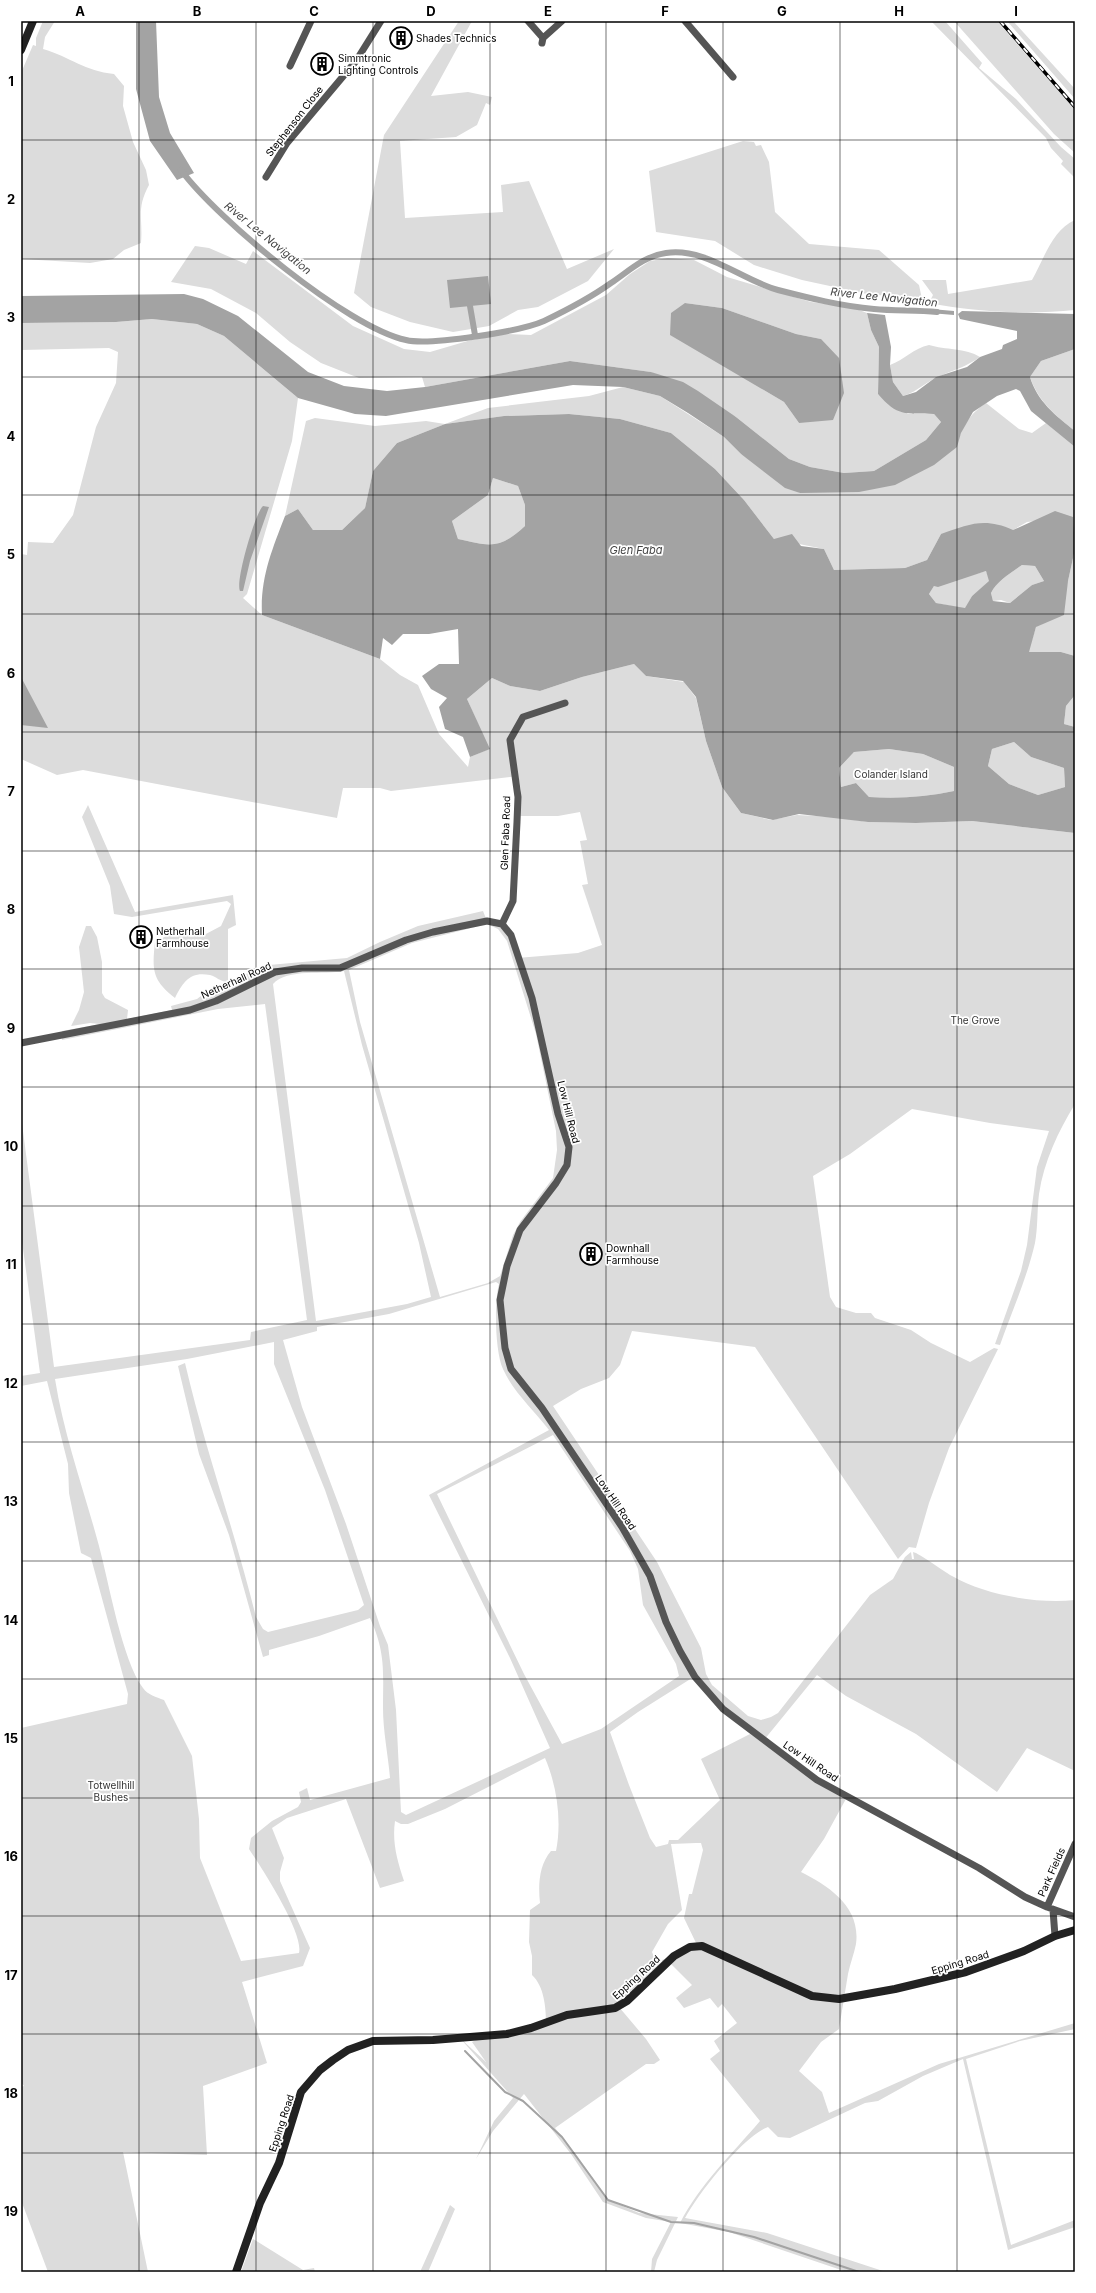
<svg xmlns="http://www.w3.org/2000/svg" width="1096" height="2293" font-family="Inter,sans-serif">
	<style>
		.green { fill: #dcdcdc; fill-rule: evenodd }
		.water { fill: #a3a3a3; fill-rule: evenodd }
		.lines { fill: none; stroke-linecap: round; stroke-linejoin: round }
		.stream { stroke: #a3a3a3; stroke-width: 2 }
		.canal { stroke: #a3a3a3; stroke-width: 6 }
		.street { stroke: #555; stroke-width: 7 }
		.secondary { stroke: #222; stroke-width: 8 }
		.rail-casing { stroke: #000; stroke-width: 3.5 }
		.rail { stroke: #fff; stroke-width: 2; stroke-dasharray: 6; stroke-linecap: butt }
		.grid { fill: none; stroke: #000; stroke-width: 1; stroke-opacity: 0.55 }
		.labels { text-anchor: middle; stroke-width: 3.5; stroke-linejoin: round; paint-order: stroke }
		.poi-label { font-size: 10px; fill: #000; stroke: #fff; text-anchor: start }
		.street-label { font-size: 10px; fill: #000; stroke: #fff }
		.park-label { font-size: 10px; fill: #333; stroke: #fff }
		.water-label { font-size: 11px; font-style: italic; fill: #444; stroke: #fff }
		.neatline { fill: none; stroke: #000; stroke-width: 1.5 }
		.grid-label { font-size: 13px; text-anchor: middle; font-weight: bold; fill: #000 }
	</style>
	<rect width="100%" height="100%" fill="#fff"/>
	<path class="green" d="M 43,21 L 55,21 L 45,37 L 43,49 C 70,57 85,71 114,74 L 124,86 L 123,106 L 133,142 L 146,170 L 149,185 C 136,209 143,218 141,243 L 124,250 L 113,259 L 90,263 L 21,259 L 21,73 L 33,45 L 36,46 L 36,38 Z
		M 459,21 L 472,21 L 431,96 L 468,92 L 492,97 L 490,105 L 486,103 L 477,125 L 456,137 L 400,141 L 405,218 L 503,212 L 501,185 L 529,181 L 567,269 L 614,249 L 588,281 L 538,307 L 518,310 L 489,326 L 453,332 L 410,322 L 371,307 L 354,293 L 384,135 Z
		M 931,21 L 945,21 L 982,63 L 979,68 L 1016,99 L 1061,147 L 1075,159 L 1075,178 L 1061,164 L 1063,161 L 1051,148 L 1046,138 Z
		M 954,21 L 997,21 L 1075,110 L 1075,153 L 1054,134 Z
		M 1007,21 L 1013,21 L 1075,89 L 1075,99 Z
		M 743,141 L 754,142 L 756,146 L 761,145 L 769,162 L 775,212 L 809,244 L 879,250 L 919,285 L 922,299 L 867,294 L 802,280 L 754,265 L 715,241 L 656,232 L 649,171 Z
		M 1075,220 L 1075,310 C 1027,315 976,312 929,303 L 933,295 L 922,280 L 946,280 L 948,294 L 1032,280 C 1044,259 1052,230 1075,220 Z
		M 195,246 L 209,248 L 246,264 L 253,251 L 353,326 L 404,349 L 430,352 L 471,340 L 505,334 L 531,335 L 606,295 L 630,274 L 650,261 L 668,258 L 694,260 L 727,277 L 811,302 L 854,308 L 867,313 L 871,330 L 879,347 L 878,394 L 908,414 L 934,414 L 941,422 L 926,440 L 874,471 L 844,473 L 810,467 L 789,459 L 736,417 L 651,372 L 570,361 L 425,387 L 422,377 L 359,378 L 321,363 L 290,342 L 256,313 L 211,289 L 171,282 ZM 685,303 L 722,308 L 796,334 L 821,339 L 799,423 L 784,402 L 762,389 Z
		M 152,319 L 197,324 L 224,336 L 298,398 L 292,441 L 247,594 L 243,598 L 262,615 L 380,659 L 400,675 L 418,685 L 439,734 L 468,767 L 470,757 L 489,749 L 467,699 L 492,678 L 510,686 L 540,691 L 582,677 L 634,664 L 646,676 L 684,682 L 696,698 L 706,741 L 722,787 L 741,813 L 771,820 L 797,815 L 835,817 L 868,822 L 916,823 L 972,821 L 1075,833 L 1075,1104 C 1058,1132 1044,1161 1039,1194 C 1037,1210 1038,1227 1035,1243 C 1027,1278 1012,1311 1000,1345 L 995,1344 L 1021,1271 L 1027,1245 L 1037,1167 L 1049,1131 L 990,1123 L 912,1109 L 850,1154 L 813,1176 L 830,1297 L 836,1307 L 856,1313 L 871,1313 L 875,1318 L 911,1330 L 931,1343 L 970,1362 L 994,1348 L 998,1349 L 949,1448 L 929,1503 L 916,1548 L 909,1547 L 898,1559 L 755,1347 L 632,1331 L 620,1365 L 609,1378 L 581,1389 L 553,1406 L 657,1562 L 701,1648 L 706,1674 L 712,1685 L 748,1716 L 761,1720 L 771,1717 L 778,1713 L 870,1595 L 893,1579 L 905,1557 L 911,1552 L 912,1559 L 914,1559 L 913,1552 C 919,1553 943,1571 952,1576 C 985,1595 1037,1604 1075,1600 L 1075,1771 L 1027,1748 L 997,1792 L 916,1734 L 846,1696 L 817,1675 L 764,1740 L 692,1678 L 638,1712 L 610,1732 L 629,1785 L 650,1838 L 656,1847 L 668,1844 L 669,1840 L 678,1840 L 720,1800 L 701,1759 L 750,1734 L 847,1797 L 824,1839 L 801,1872 C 829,1886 861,1907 856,1944 C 854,1954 850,1964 848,1974 C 845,1992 842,2011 839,2029 L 821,2042 L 799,2071 L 822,2092 L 829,2113 L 939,2064 L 1075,2023 L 1075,2029 L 1020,2041 L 966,2059 L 1011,2245 L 1075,2220 L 1075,2227 L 1008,2250 L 963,2059 L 923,2076 L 878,2101 L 865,2103 L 790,2138 L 778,2137 L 768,2127 C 743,2136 698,2194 685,2218 L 767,2233 L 886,2272 L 847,2272 L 729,2232 L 680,2223 C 700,2184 732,2154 760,2121 L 710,2059 L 720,2051 L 714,2041 L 737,2023 L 722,2004 L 718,2008 L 710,1998 L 684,2008 L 676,1998 L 692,1985 L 668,1961 L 619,2007 L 646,2039 L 660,2060 L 654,2064 L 646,2064 L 555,2128 L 578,2157 L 608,2200 L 639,2213 L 678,2217 L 657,2260 L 654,2272 L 651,2272 L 652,2259 L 671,2222 L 646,2218 L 603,2202 L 571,2154 L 524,2094 L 493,2131 L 476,2159 L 494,2121 L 513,2098 L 459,2037 L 486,2062 L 472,2042 L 484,2036 L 546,2023 C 546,2007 544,1986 532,1975 L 532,1956 L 529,1942 L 530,1910 L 540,1903 C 538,1885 539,1865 551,1851 L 556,1851 C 562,1821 557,1786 545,1758 L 445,1809 L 408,1824 L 401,1824 L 395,1821 C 392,1842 397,1860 404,1881 L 380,1888 L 346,1799 L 287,1818 L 272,1828 L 284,1858 L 280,1872 L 280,1881 L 310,1948 L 303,1966 L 242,1982 L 267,2063 L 203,2086 L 207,2155 L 123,2152 L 148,2272 L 48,2272 L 21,2200 L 21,2087 L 24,2086 L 21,2082 L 21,1728 L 127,1704 L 128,1694 L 91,1558 L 81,1553 L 69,1493 L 68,1464 L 47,1381 L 21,1386 L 21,1376 L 40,1373 L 21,1234 L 21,1116 L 54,1367 L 250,1340 L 251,1332 L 307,1320 L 265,1004 L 218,1009 L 62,1040 L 62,1031 L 100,1024 L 90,1023 L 71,1026 L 79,1010 L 84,992 L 79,947 L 86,926 L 91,926 L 97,937 L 102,962 L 102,993 L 105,998 L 128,1010 L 127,1019 L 172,1010 L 171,1006 L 197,999 L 210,989 L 227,982 C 219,981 217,977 210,975 C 190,971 183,982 175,998 C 152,980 152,970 155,942 L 168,935 L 204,935 L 221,926 L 231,904 L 227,901 L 132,917 L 114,914 L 110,886 L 82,817 L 88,805 L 135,912 L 233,895 L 236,925 L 228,929 L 228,981 L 269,965 L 347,958 L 380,942 L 418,926 L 483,911 L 487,921 L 502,924 L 511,935 L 517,958 L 578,953 L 602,945 L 582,885 L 588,884 L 580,841 L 587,840 L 580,812 L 558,816 L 517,816 L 521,790 L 518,776 L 391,791 L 380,788 L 343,788 L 337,818 L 83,770 L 57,775 L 21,759 L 21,554 L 27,555 L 28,542 L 53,543 L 73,515 L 96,427 L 116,383 L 118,352 L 109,348 L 21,350 L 21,323 L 116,322 ZM 487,924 L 498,929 L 507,941 L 536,1034 L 556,1131 L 557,1150 L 553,1178 L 520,1222 L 513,1235 L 500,1276 L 488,1283 L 440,1297 L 360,1022 L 349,970 L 412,943 ZM 344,971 L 362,1045 L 419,1243 L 431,1297 L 407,1304 L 316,1321 L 273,984 C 287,968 325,975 344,971 ZM 496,1282 L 499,1284 C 494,1301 495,1352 503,1369 C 513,1392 534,1410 549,1430 L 429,1495 L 510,1658 L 550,1748 L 406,1815 L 401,1812 L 396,1710 L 388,1645 L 380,1626 L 346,1524 L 302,1407 L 283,1340 L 317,1331 L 317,1327 L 389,1314 ZM 274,1342 L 274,1364 L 325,1490 L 364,1605 L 358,1610 L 268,1632 L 263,1629 L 256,1617 C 235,1532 205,1449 185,1363 L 178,1366 L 199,1454 L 229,1535 L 263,1657 L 269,1655 L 269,1650 L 319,1636 L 370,1618 C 386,1653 383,1672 383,1708 C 383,1731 388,1755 390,1778 L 310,1800 L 307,1788 L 299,1792 L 301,1802 L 298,1807 L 272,1821 L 251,1838 L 249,1849 C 261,1867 304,1933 299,1953 L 241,1961 L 200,1858 L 199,1819 L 192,1756 L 164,1700 C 156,1697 148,1695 143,1688 C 122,1660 109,1583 99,1546 C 84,1490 64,1436 55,1379 L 187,1359 ZM 553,1435 L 630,1551 L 638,1569 L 643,1605 L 676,1664 L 679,1676 L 601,1729 L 562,1744 L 524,1674 L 437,1494 ZM 696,1843 L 701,1843 L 703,1850 L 692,1894 L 689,1894 L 684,1918 L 697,1945 L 689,1943 L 665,1959 L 656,1962 L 652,1952 L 668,1924 L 682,1910 L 671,1844 Z
		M 929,345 C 945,350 966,348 980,357 C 966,367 953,370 938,377 C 925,382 919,391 903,396 L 893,382 L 890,365 C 904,360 914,348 929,345 Z
		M 1075,349 L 1075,431 C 1056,416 1038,401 1030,377 L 1041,361 Z
		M 623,387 L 660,396 L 724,437 L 741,454 L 800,493 L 956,447 C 962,428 968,415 986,403 L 1019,429 L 1032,433 L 1046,423 L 1075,447 L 1075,542 L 1073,517 L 1027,522 L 1013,530 L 941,534 L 927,560 L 905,568 L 834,570 L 824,549 L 774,539 L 744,500 L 715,469 L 671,433 L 620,419 L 569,414 L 504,416 L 445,424 L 397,443 L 373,471 L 365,508 L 342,530 L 313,530 L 298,509 L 285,516 L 306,421 L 315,418 L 375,426 L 426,421 L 445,424 L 488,408 L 589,396 Z
		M 493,478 L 518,486 L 525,505 L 525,526 C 499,550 490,546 458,539 L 452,521 L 488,495 Z
		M 1075,549 L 1075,656 L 1061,652 L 1028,652 L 1036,627 L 1068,581 Z
		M 1022,565 L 1035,566 L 1044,581 L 1032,585 L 1010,603 L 1001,600 L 993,601 L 991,593 C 997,581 1011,573 1022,565 Z
		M 986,571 L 990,581 L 972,596 L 965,609 L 936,603 L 929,594 L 934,586 Z
		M 1075,695 L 1075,727 L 1064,724 L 1066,706 Z
		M 1014,742 L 1031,757 L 1064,768 L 1065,787 L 1038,795 L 1009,784 L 988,766 L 992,749 Z
		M 889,749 L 923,754 L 954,767 L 954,791 C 926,797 898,799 869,797 L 856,783 L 841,787 L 839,768 L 854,752 Z
		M 450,2205 L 455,2209 L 428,2272 L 420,2272 Z
		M 253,2239 L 303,2270 L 314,2268 L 315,2272 L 241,2272 Z"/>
	<path class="water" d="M 136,21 L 156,21 L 159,97 L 170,133 L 194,173 L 177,180 L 150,141 L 136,89 Z
		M 488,276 L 491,304 L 450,308 L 447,280 Z
		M 184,294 L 203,299 L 238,316 L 308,372 L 344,386 L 387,391 L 425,387 L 570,361 L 651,372 L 683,382 L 698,391 L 736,417 L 789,459 L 810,467 L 844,473 L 874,471 L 926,440 L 941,422 L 934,414 C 904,413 898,417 878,394 L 879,347 L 871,330 L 867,313 L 885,315 L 891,347 L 890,365 L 893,382 L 903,396 L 916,392 L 936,377 L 967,367 L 980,357 L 1002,349 L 1003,345 L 1017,339 L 1017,331 L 960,319 L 958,314 L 962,311 L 1075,314 L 1075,349 L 1041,361 L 1030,377 C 1037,401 1056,416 1075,431 L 1075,447 L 1031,411 L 1020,391 L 1016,389 L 997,396 L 973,412 L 961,433 L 957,447 L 934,465 L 895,485 L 859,492 L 800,493 L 785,488 L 741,454 L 724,437 L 688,413 L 660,396 L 623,387 L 573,385 L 386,416 L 355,414 L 298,398 L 224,336 L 197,324 L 152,319 L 116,322 L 21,323 L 21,296 Z
		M 685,303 L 722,308 L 796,334 L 821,339 L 839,358 L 844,393 L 833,420 L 799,423 L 784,402 L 670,335 L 671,313 Z
		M 931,309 L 954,311 L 954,315 L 930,313 Z
		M 569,414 L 620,419 L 671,433 L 715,469 L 744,500 L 774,539 L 792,534 L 801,546 L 824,549 L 834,570 L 905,568 L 927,560 L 941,534 C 969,524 985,517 1013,530 L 1055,511 L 1073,517 L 1075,549 L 1068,581 L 1064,615 L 1036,627 L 1029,652 L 1061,652 L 1075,656 L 1075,695 L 1066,706 L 1064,724 L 1075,727 L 1075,833 L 972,821 L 916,823 L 868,822 L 799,814 L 773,820 L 741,813 L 722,787 L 706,741 L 696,697 L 683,681 L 646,676 L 634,664 L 582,677 L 540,691 L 510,686 L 492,678 L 467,699 L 490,749 L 470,757 L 463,737 L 445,729 L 439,707 L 447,698 L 431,689 L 422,676 L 439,664 L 459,664 L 458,629 L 429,634 L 403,634 L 392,645 L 383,638 L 380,659 L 262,615 C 260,578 272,550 285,516 L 298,509 L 313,530 L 342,530 L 365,508 L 373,471 L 397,443 L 445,424 L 504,416 ZM 493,478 L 518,486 L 525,505 L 525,526 C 499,550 490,546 458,539 L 452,521 L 488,495 ZM 1022,565 L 1035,566 L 1044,581 L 1032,585 L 1010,603 L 993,601 L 991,593 C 997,581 1011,573 1022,565 ZM 986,571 L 989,581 L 972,596 L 965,608 L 936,603 L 929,594 L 934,586 L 938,587 ZM 1014,742 L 1031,757 L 1064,768 L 1065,787 L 1038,795 L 1009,784 L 988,766 L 992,749 ZM 889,749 L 923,754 L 954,767 L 954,791 C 926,797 898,799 869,797 L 856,783 L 841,787 L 839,768 L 854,752 Z
		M 263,506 L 269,507 L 250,561 L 243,591 L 240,591 C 235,582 255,513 263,506 Z
		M 21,677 L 48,728 L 21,725 Z"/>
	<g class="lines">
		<path class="stream" d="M 465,2051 L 505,2092 L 523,2101 L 562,2137 L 608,2200 L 671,2222 L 694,2223 L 754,2237 L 859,2272"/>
		<path class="canal" d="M 181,170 C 216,218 348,328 406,340 C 429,346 522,331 544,321 C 567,310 590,298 611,283 C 629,271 644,256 666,253 C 706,247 741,280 778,290 C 809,298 841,306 874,309 C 895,311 916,310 937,312
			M 470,306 L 475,335"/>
		<path class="street" d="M 528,21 L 543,38
			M 685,21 L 733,77
			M 542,43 L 543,38 L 562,21
			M 290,66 L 311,21
			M 266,177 L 287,143 L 356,61 L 381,21
			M 502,924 L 511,935 L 532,998 L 558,1114 L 569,1147 L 567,1165 L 556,1183 L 520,1230 L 507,1266 L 500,1300 L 505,1348 L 511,1369 L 542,1408 L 622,1527 L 650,1576 L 666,1622 L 680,1651 L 695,1677 L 723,1709 L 817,1780 L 979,1868 L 1025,1897 L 1047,1907 L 1075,1917
			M 502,924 L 513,901 L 517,822 L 518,797 L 510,740 L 523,717 L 565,703
			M 21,1043 L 190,1010 L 216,1001 L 275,972 L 302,968 L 340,968 L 406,940 L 433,932 L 487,921 L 502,924
			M 1047,1907 L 1075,1844
			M 1053,1910 L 1055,1936"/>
		<path class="secondary" d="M 21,50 L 33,21
			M 236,2272 L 260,2203 L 279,2163 L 301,2092 L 320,2070 L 333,2060 L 348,2050 L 373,2041 L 433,2040 L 507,2034 L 531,2028 L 567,2015 L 615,2008 L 627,2001 L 674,1956 L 690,1947 L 702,1946 L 812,1996 L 839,1999 L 895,1989 L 966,1972 L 1024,1951 L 1055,1936 L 1075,1930"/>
		<g class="rail-casing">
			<path id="rail" d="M 1000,21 L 1075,107"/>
		</g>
		<use href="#rail" class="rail"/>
	</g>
	<path class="grid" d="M 139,21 L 139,2272M 256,21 L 256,2272M 373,21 L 373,2272M 490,21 L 490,2272M 606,21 L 606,2272M 723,21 L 723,2272M 840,21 L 840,2272M 957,21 L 957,2272M 21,140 L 1075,140M 21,259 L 1075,259M 21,377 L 1075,377M 21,495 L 1075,495M 21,614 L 1075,614M 21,732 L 1075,732M 21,851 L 1075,851M 21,969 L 1075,969M 21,1087 L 1075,1087M 21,1206 L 1075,1206M 21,1324 L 1075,1324M 21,1442 L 1075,1442M 21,1561 L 1075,1561M 21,1679 L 1075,1679M 21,1798 L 1075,1798M 21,1916 L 1075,1916M 21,2034 L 1075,2034M 21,2153 L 1075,2153"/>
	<defs>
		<g id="building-ring" transform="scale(1.15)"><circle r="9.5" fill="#fff" stroke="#000" stroke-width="1.5"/><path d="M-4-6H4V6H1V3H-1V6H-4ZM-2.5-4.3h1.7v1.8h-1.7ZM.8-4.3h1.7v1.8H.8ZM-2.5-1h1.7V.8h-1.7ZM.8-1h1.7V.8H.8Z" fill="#000"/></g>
	</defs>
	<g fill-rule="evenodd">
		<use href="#building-ring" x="401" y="38"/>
		<use href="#building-ring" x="322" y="64"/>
		<use href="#building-ring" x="141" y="937"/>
		<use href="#building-ring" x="591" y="1254"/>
	</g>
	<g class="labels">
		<g class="poi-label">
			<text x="416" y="42">Shades Technics</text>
			<text x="338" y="62">Simmtronic<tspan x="338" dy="12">Lighting Controls</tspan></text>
			<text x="156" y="935">Netherhall<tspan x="156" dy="12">Farmhouse</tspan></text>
			<text x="606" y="1252">Downhall<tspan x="606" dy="12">Farmhouse</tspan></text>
		</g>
		<g class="street-label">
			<text transform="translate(294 121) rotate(-52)" y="4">Stephenson Close</text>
			<text transform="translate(505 833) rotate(-88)" y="4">Glen Faba Road</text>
			<text transform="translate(236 980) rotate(-24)" y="4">Netherhall Road</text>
			<text transform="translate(569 1112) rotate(76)" y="4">Low Hill Road</text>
			<text transform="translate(616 1502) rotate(56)" y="4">Low Hill Road</text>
			<text transform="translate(811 1761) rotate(34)" y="4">Low Hill Road</text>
			<text transform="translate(1051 1872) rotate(-66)" y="4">Park Fields</text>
			<text transform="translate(960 1962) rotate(-17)" y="4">Epping Road</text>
			<text transform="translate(636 1977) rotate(-42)" y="4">Epping Road</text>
			<text transform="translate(281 2123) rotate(-72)" y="4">Epping Road</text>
		</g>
		<g class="park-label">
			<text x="891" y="778">Colander Island</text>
			<text x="975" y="1024">The Grove</text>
			<text x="111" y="1789">Totwellhill<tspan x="111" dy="12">Bushes</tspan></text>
		</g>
		<g class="water-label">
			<text transform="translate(268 238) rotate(39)" y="4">River Lee Navigation</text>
			<text transform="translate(884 297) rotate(6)" y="4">River Lee Navigation</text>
			<text x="636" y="554">Glen Faba</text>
		</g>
	</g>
	<rect width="1096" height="2293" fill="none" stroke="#ffffff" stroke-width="44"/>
	<rect x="22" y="22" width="1052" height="2249" class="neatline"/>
	<g class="grid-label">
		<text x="80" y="16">A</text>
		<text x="197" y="16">B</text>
		<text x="314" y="16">C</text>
		<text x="431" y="16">D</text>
		<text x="548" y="16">E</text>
		<text x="665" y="16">F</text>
		<text x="782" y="16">G</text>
		<text x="899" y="16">H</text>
		<text x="1016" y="16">I</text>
		<text x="11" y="86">1</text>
		<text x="11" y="204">2</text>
		<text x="11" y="322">3</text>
		<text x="11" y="441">4</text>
		<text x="11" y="559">5</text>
		<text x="11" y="678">6</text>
		<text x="11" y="796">7</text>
		<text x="11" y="914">8</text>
		<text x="11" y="1033">9</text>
		<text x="11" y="1151">10</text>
		<text x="11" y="1269">11</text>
		<text x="11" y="1388">12</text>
		<text x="11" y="1506">13</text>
		<text x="11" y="1625">14</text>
		<text x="11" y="1743">15</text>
		<text x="11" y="1861">16</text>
		<text x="11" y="1980">17</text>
		<text x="11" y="2098">18</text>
		<text x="11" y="2216">19</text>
	</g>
</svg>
